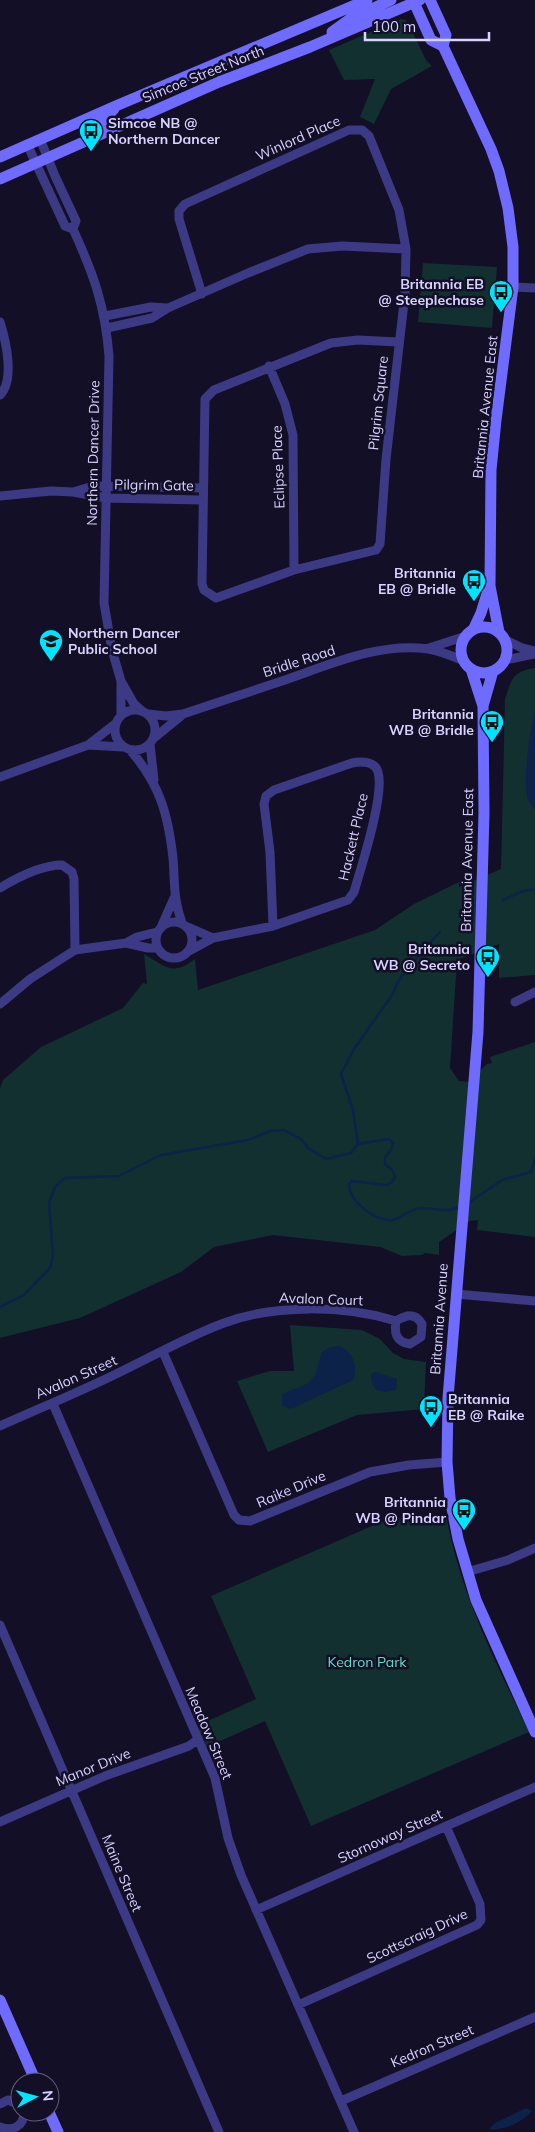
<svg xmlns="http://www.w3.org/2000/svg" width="535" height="2132" font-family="Mulish,sans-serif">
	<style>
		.green { fill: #12302f }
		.water { fill: #0c2248 }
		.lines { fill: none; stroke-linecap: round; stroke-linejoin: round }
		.stream { stroke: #0c2248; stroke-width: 2.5 }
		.street { stroke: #3d3a85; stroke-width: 9 }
		.secondary { stroke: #6f6bff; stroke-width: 11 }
		.labels { text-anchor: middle; stroke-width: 5; stroke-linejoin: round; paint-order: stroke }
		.street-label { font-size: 14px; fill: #d9d4ff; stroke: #130f26 }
		.poi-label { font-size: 14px; font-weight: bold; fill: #d9d4ff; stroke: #130f26; text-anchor: end }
		.park-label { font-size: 14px; fill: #5fe0c0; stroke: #130f26 }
	</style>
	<rect width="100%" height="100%" fill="#130f26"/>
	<path class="green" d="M 401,19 L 406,20 L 409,25 L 426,60 L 432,66 L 391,89 L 374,124 L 360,117 L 375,79 L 344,80 L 329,50 Z
		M 423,263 L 497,267 L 492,328 L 418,322 Z
		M 535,668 L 535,975 L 499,978 L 499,944 L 457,960 L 450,1068 L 459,1081 L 469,1082 L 487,1064 L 492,1063 L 490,1057 L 535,1042 L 535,1237 L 477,1230 L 478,1220 L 470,1221 L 439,1242 L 439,1255 L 425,1253 L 422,1255 L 402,1256 L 380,1247 L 273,1235 L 214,1247 L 181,1272 L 80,1318 L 0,1338 L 0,1088 L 3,1080 L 41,1047 L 123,1008 L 143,983 L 147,984 L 144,954 C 165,966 172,977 195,959 L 198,990 L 375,930 L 414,904 L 459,882 L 459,887 L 501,869 L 505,699 C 511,680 513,671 535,668 Z
		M 290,1325 L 362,1330 L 380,1339 L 393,1353 L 404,1359 L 426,1362 L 424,1409 L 357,1415 L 268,1452 L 237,1381 L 270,1371 L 294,1371 Z
		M 446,1515 C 460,1593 495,1661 529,1732 L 311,1826 L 265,1721 L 207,1747 L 197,1726 L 256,1699 L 211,1596 L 388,1519 Z"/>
	<path class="water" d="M 535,712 L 535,809 C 533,807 529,804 528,800 C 522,784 530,729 535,712 Z
		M 339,1346 C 354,1352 358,1366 353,1380 L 291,1409 L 282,1406 L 282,1394 L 309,1383 L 316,1373 L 322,1352 L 331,1347 Z
		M 375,1372 L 397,1379 L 396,1390 L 385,1392 L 376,1390 L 371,1381 L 371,1374 Z
		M 526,2108 L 532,2111 C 523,2122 502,2132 489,2129 L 495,2123 Z"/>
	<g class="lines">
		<path class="stream" d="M 503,900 L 523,891 L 535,889
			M 358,1144 L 353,1110 L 341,1074 L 354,1049 L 392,995 L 399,980 L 425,948 L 440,932
			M 467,1204 L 502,1180 L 531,1172 L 535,1159
			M 0,1307 L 24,1295 L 50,1268 L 53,1256 L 49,1203 L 55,1187 L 65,1178 L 119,1176 L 161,1155 L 248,1140 L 270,1131 L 284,1130 L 301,1139 L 308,1148 L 326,1159 L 351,1153 L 358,1144 L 389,1139 L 393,1143 L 391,1150 L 385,1157 L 385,1164 L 392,1170 L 395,1177 L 392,1182 L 387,1185 L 352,1181 L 349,1184 C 348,1201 376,1222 392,1220 C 402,1218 411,1208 421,1208 C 435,1208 446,1213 459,1207"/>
		<path class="street" d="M 27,144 L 65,226 L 73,229 L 76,221 L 55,176 L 40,139
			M 73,229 C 94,275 105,306 109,356 L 104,603 L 112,650 L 121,681 L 121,715
			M 513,287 L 535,288
			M 202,294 L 179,219 L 179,211 L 185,204 L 349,130 L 362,130 L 369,136 L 399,210 L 406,249 L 405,294 L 386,459 L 380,544 L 376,550 L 294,570 L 216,598 L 204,590 L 202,584 L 205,399 L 214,390 L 331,343 L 358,340 L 398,342
			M 105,316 L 151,307 L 167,308
			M 0,322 C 6,341 15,380 0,395
			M 107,328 L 152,318 L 168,308 L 248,273 L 308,249 L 342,246 L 406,249
			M 269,366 L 285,404 L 293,435 L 294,570
			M 73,492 L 93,486 L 202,488
			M 0,496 L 51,491 L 73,492 L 106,498 L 202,500
			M 504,639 L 522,648 L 535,651
			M 429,648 L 466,636
			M 505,660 L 535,654
			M 121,681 L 134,704 L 142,711
			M115 730a20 20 0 1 1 40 0a20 20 0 1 1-40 0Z
			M 148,714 L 166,716 L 183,714 C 218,702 253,691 288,679 C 331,664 381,642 428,649 C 441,651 452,656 464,661
			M 154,738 L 181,716
			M 150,744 L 154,780
			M 88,745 L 123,747
			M 131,751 C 160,785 168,814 173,858 C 175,883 173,898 182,923
			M 0,777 L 88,745 L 115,724
			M 0,888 C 18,877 41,865 62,865 L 72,872 L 74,879 L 75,950 L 126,943 L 148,948 L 158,948
			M156 940a18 18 0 1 1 36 0a18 18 0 1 1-36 0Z
			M 162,925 L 174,898
			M 188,927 L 213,938
			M 126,943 L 137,937 L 157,932
			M 189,951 L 213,938 L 273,926 L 348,900 L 354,892 C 361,868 385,794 378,772 C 375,761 361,761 352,763 L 274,790 L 266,796 L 264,804 L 270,852 L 273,926
			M 515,1002 L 535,992
			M 0,1004 L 30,979 L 75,950
			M 456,1294 L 535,1301
			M 163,1352 L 234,1515 L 239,1520 L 250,1521 L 370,1472 L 409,1465 L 447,1462
			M 53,1404 L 215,1778 L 228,1838 L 241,1875 L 354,2132
			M 0,1426 C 38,1409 77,1393 114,1375 C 150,1358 186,1337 224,1323 C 275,1304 344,1305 396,1321 C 406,1315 415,1312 422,1324 L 421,1337 L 410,1344 C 396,1342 394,1333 396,1321
			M 467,1572 L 508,1560 L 535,1548
			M 0,1625 L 219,2132
			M 0,1822 L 105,1776 L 189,1746 L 197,1740
			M 256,1910 L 535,1787
			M 298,2005 L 477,1925 L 481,1920 L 480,1904 L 446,1826
			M 341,2101 L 535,2017
			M 0,2104 L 8,2100 L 20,2105
			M 0,2127 C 13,2132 24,2126 24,2112"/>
		<path class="secondary" d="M 413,0 L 431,40 L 443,46
			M 430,0 L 446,35 L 443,46 L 491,149 L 499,171 L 508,208 L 513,247 L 513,287 L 496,420 L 491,470 L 490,586 L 499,632
			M 332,32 L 350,19 L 391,0
			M 86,131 L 98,126 L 114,109
			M 0,157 L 118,105 L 367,0
			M 0,179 L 219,82 L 310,47 L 420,0
			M461 650a23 23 0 1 1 46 0a23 23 0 1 1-46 0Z
			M 473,630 L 481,613 L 489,587
			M 471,669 L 483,706
			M 493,671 L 483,706 L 484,813 L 478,1032 L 448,1398 L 447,1462 L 450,1498 L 458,1539 L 476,1600 L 535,1732
			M 0,2000 L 36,2082
			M 49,2112 L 58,2132"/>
	</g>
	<defs>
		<g id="bus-pin" transform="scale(1.25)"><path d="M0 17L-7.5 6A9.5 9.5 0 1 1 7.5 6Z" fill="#00e5ff" stroke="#130f26"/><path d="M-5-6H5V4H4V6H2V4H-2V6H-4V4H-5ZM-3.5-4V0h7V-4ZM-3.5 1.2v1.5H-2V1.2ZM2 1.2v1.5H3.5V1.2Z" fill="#111"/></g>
		<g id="school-pin" transform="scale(1.25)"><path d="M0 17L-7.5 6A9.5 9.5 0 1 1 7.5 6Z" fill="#00e5ff" stroke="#130f26"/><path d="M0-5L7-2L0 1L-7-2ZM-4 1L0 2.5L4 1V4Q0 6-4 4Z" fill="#111"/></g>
	</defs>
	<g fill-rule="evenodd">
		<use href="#bus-pin" x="91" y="131"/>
		<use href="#bus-pin" x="501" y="292"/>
		<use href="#bus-pin" x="474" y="581"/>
		<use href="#school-pin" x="51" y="641"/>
		<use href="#bus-pin" x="492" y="722"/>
		<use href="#bus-pin" x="488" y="957"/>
		<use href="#bus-pin" x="431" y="1407"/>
		<use href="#bus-pin" x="464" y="1510"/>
	</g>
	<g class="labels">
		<g class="street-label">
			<text transform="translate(203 74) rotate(-22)" y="5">Simcoe Street North</text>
			<text transform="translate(298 138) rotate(-24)" y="5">Winlord Place</text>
			<text transform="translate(378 403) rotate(-84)" y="5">Pilgrim Square</text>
			<text transform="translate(485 407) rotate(-84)" y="5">Britannia Avenue East</text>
			<text transform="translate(93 453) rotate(-89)" y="5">Northern Dancer Drive</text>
			<text transform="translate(278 467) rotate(-92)" y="5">Eclipse Place</text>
			<text transform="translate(154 485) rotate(1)" y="5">Pilgrim Gate</text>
			<text transform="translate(299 661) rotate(-18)" y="5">Bridle Road</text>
			<text transform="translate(353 837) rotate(-77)" y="5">Hackett Place</text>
			<text transform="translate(467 860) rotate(-89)" y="5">Britannia Avenue East</text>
			<text transform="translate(321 1299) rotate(2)" y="5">Avalon Court</text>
			<text transform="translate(439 1319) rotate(-86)" y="5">Britannia Avenue</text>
			<text transform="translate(76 1377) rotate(-24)" y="5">Avalon Street</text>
			<text transform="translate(291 1489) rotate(-23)" y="5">Raike Drive</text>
			<text transform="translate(209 1733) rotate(67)" y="5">Meadow Street</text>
			<text transform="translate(93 1767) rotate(-22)" y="5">Manor Drive</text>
			<text transform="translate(390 1836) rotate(-24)" y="5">Stornoway Street</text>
			<text transform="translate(122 1873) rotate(67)" y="5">Maine Street</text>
			<text transform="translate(417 1936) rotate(-25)" y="5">Scottscraig Drive</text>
			<text transform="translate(432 2046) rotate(-23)" y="5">Kedron Street</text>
		</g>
		<g class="poi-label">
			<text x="108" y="128" text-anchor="start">Simcoe NB @<tspan x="108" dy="16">Northern Dancer</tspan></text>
			<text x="484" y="289">Britannia EB<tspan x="484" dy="16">@ Steeplechase</tspan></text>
			<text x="456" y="578">Britannia<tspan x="456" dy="16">EB @ Bridle</tspan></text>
			<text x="68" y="638" text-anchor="start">Northern Dancer<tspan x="68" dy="16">Public School</tspan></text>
			<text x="474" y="719">Britannia<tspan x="474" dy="16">WB @ Bridle</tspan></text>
			<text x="470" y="954">Britannia<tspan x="470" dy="16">WB @ Secreto</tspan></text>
			<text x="448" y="1404" text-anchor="start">Britannia<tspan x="448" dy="16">EB @ Raike</tspan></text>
			<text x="446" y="1507">Britannia<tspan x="446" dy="16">WB @ Pindar</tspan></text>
		</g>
		<g class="park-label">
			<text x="367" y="1667">Kedron Park</text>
		</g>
	</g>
	<g transform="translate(35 2097) rotate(84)"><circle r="24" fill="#130f26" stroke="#625e7d"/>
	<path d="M0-4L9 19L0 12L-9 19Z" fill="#00e5ff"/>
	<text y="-8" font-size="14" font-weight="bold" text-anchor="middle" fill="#d9d4ff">N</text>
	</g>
	<path d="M365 32v8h124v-8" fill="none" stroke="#d9d4ff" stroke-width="2.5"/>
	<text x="372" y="32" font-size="15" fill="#d9d4ff" stroke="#130f26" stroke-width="4" paint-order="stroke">100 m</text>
</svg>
